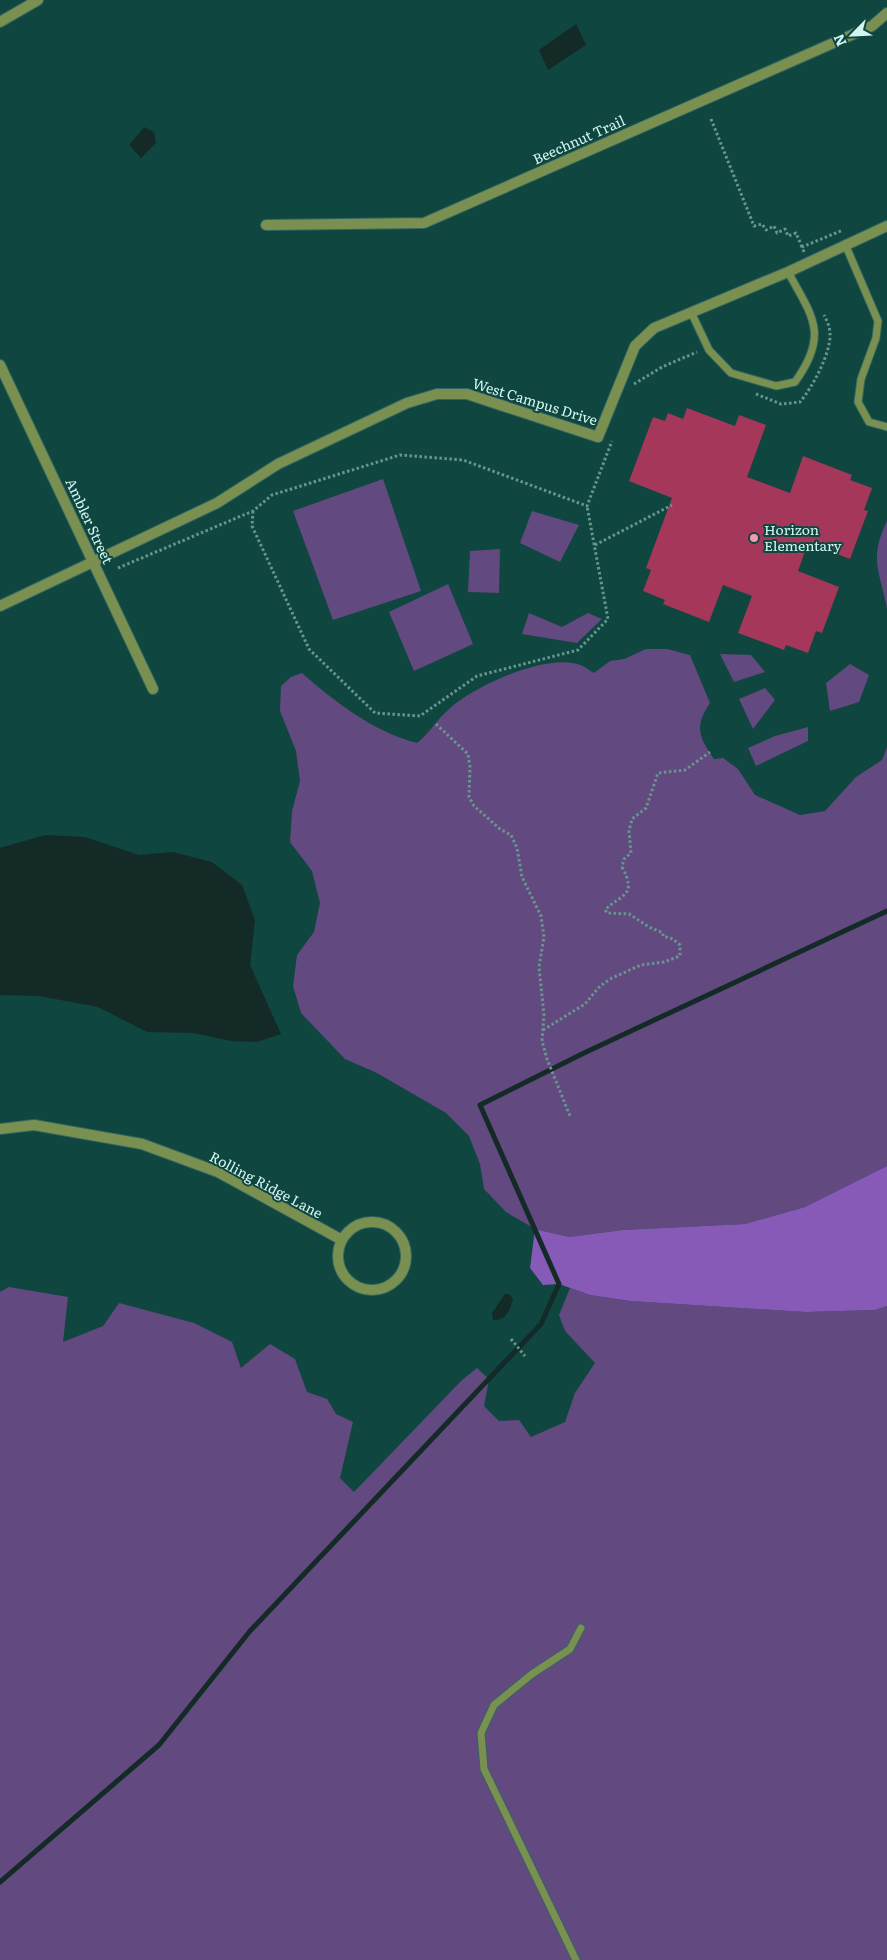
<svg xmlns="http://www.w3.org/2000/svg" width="887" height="1960" font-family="Literata,serif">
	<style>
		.green { fill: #62497f }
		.forest { fill: #885ab8 }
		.water { fill: #142a27 }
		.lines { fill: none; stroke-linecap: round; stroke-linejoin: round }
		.stream { stroke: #142a27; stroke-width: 5 }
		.building { fill: #a4375a }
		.service-casing { stroke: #326660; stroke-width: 9 }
		.minor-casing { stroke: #326660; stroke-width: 12 }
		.path { stroke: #67958f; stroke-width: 3; stroke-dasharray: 2.5 2.5; stroke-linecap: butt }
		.service { stroke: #7a9050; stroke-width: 7 }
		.minor { stroke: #7a9050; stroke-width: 10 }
		.poi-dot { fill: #f29aaf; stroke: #0f4640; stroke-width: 2 }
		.labels { text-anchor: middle; stroke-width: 4; stroke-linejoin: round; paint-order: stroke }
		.street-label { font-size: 14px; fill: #d4f6f0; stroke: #0f4640 }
		.poi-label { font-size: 14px; fill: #d4f6f0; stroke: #0f4640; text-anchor: start }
	</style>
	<rect width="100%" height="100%" fill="#0f4640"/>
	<path class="green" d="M 383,479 L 421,591 L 333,620 L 293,511 Z
		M 532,511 L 579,525 L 560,562 L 520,543 Z
		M 887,521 L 887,608 C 879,570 869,558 887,521 Z
		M 500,549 L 499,593 L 468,592 L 470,551 Z
		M 448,584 L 473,644 L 414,671 L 389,612 Z
		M 529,613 L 562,627 L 588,613 L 602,619 L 577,643 L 522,634 Z
		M 646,649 L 667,649 L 690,655 L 710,703 C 694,727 699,737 714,759 L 723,758 L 738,769 L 755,795 L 800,815 L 825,811 L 856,777 L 882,760 L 887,747 L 887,1166 L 805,1207 L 745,1224 L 623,1230 L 569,1237 L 535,1229 L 506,1212 L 484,1189 L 480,1164 L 469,1136 L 446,1113 L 377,1073 L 345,1059 L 301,1013 L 293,986 L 297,955 L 314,932 L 320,903 L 312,871 L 290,842 L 292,811 L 300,781 L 296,751 L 280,711 L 281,686 L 291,677 L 302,673 C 335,702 374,732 417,743 C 429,734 435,722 446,712 C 469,688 543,654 577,664 C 583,665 589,670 594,673 L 610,661 L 624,659 Z
		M 720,654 L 751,655 L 765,672 L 734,682 Z
		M 850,664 L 869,675 L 859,702 L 830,711 L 826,683 Z
		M 765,688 L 775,700 L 753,729 L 739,699 Z
		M 808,727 L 808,741 L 756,766 L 748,748 L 775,736 Z
		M 9,1287 L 68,1297 L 63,1342 L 103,1326 L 119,1303 L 194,1323 L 232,1342 L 241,1368 L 270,1344 L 295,1359 L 307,1392 L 327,1399 L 336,1414 L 353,1422 L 340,1478 L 354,1492 L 461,1381 L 477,1368 L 489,1379 L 484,1406 L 499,1421 L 519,1420 L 531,1437 L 565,1422 L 575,1393 L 595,1363 L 565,1331 L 559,1315 L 570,1288 L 590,1295 L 630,1301 L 806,1312 L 875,1310 L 887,1306 L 887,1960 L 0,1960 L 0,1292 Z"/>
	<path class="forest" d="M 887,1166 L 887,1306 L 875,1310 L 806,1312 L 630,1301 L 590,1295 L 559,1284 L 543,1285 L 530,1268 L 535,1229 L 569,1237 L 623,1230 L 745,1224 L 805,1207 Z"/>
	<path class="water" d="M 576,24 L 586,45 L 548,70 L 539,50 Z
		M 144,127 L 154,132 L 156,143 L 141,158 L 129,145 Z
		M 45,835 L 85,837 L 139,855 L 173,852 L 212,862 L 242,885 L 255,920 L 250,965 L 281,1034 L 257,1042 L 231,1041 L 193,1033 L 147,1032 L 98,1007 L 39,996 L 0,995 L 0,848 Z
		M 505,1294 L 509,1294 L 513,1299 C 510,1311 506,1320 493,1320 L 492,1313 Z"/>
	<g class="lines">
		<path class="stream" d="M 0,1882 L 159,1745 L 250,1631 L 541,1324 L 559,1284 L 480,1105 L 584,1053 L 887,911"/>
	</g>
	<path class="building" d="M 687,408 L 735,426 L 739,415 L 766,425 L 747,477 L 790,493 L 803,456 L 852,475 L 850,480 L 872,488 L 864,510 L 868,511 L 850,559 L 808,543 L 798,571 L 839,587 L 822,633 L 816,631 L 808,653 L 786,645 L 784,650 L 738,633 L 752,596 L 723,585 L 709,622 L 663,604 L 665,600 L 643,591 L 651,570 L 646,568 L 672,498 L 629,481 L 653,417 L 665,421 L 668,413 L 683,419 Z"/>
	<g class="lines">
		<g class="service-casing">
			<path id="service" d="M 845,244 L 878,321 L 876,338 L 861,379 L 858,402 L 869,422 L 887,427
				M 691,312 L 709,350 L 731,373 L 776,386 L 795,382 C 829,335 813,317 788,272
				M 576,1960 L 484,1769 L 481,1733 L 494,1705 L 532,1674 L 570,1649 L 581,1628"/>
		</g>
		<g class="minor-casing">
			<path id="minor" d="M 0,22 L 38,0
				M 266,225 L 424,223 L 872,26 L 887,13
				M 0,365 L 153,689
				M 0,606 L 217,503 L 278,464 L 407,403 L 437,394 L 467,394 L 598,437 L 635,346 L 654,328 L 788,272 L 887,226
				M 0,1129 L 34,1125 L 142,1144 L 218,1172 L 342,1240
				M338 1256a34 34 0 1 1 68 0a34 34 0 1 1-68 0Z"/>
		</g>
		<path class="path" d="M 711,119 L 754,226 L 762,224 L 766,230 L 774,226 L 777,233 L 785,229 L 788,236 L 796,233 L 802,247
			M 804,252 L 802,247 L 843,230
			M 634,384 L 662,367 L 697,352
			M 756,394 L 781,404 L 800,402 C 812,388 831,353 830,334 C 830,327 827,321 824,315
			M 253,511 L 252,526 L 309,649 L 375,713 L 420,716 L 477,676 L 578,650 L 608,619 L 587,506
			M 595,545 L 672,505
			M 118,568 L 253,511 L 272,495 L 400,455 L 463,460 L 587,506 L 612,441
			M 436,724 L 468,754 L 470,767 L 469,797 L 474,806 L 500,829 L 511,835 L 517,848 L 522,877 L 541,916 L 544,937 L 539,967 L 544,1015 L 542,1041 L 547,1059 L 570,1116
			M 543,1030 L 585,1004 L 600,986 L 612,978 L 641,965 L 664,962 L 680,956 L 680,945 L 673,939 L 663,936 L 663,933 L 649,927 L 629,914 L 607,913 L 605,910 C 621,894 638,896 622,867 L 624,859 L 631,853 L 629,831 L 632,819 L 646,808 L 658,773 L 685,770 L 710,752
			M 511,1339 L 525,1356"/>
		<use href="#service" class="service"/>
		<use href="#minor" class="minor"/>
	</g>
	<circle class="poi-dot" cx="754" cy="538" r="5"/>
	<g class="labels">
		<g class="street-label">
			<text transform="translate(579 140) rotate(-24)" y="5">Beechnut Trail</text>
			<text transform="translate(535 402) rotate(17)" y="5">West Campus Drive</text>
			<text transform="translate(89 521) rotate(65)" y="5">Ambler Street</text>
			<text transform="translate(266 1185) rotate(28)" y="5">Rolling Ridge Lane</text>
		</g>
		<g class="poi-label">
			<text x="764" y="535">Horizon<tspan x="764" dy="16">Elementary</tspan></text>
		</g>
	</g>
	<g transform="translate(852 35) rotate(246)" stroke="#0f4640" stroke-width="4" paint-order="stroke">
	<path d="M0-4L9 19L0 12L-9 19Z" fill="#d4f6f0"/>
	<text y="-8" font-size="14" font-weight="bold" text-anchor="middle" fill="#d4f6f0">N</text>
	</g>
</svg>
